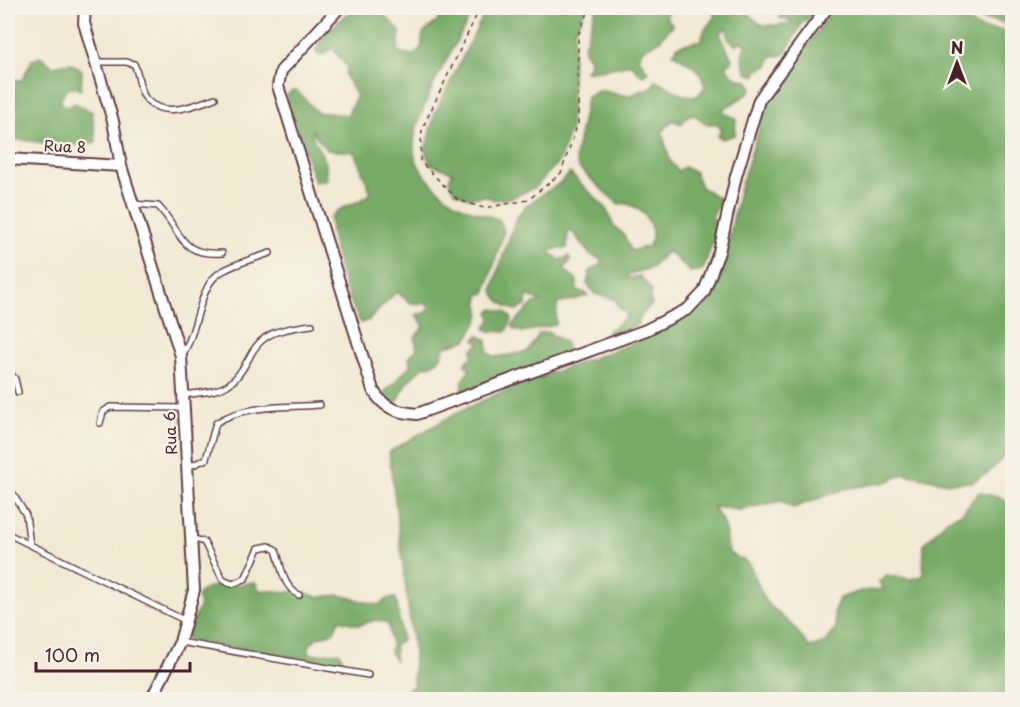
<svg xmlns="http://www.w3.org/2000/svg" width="1020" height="707" font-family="'Playpen Sans',sans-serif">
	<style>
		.forest { fill: #76aa65; stroke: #606448; stroke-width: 1.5 }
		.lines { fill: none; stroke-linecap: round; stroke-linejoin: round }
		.service-casing { stroke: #633d44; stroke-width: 8 }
		.minor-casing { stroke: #633d44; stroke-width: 14 }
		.path { stroke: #633d44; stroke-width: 1.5; stroke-dasharray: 4.5 4.5; stroke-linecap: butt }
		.service { stroke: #fff; stroke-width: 5 }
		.minor { stroke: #fff; stroke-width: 10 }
		.labels { text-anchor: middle; stroke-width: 4.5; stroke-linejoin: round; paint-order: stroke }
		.street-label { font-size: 15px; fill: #4a1f2b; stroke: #f7f3e8 }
	</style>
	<rect width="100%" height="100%" fill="#f7f3e8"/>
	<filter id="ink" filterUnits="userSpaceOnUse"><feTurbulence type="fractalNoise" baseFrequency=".0167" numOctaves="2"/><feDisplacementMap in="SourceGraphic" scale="12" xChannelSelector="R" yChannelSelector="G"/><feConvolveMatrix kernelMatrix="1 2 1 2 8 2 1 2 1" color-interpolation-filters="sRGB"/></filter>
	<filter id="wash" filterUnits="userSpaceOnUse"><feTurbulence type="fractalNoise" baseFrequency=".008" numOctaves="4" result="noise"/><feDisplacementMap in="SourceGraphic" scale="24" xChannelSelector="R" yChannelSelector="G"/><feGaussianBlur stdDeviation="1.35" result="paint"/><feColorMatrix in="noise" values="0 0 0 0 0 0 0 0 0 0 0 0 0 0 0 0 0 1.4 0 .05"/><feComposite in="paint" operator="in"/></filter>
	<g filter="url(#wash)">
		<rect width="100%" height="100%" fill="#f2e9d3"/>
		<path class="forest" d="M 354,8 L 377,8 L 400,31 L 398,52 L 413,55 L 421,48 L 423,33 L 439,20 L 436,8 L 475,8 C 458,40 410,117 414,151 C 415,170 438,191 453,201 C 467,211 485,214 500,220 L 504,231 L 485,294 L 480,293 L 478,302 C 485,315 473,329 466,340 L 444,347 C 443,358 435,366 424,366 L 406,383 L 398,401 L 392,404 L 382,395 L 410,366 L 409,357 L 417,349 L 415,337 L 424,326 L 416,315 L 428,312 L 429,304 L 411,303 L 396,292 L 369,320 L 361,323 C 346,298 331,246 330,218 C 339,205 359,205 371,193 L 354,152 L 327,150 L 312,131 L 313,138 L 326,163 L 327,180 L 315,182 L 286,96 L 292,91 L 297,91 L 317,112 L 347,115 L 356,97 L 345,75 L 347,67 L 332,48 L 325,54 L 318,55 L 316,50 L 326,32 Z
			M 487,8 L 586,8 L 574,32 L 570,130 L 559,161 L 536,187 L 512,198 L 494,200 L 485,196 L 469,198 L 455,192 L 449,181 L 452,172 L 430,164 L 425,151 L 434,115 Z
			M 596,8 L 671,8 L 666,17 L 673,25 L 659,41 L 642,50 L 639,58 L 648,72 L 646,75 L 642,76 L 631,64 C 614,67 601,72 584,71 L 589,67 L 590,59 L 583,49 Z
			M 689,8 L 745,8 C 761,31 765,25 791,24 L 791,21 L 780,18 L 781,10 L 814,10 L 811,17 L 803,22 L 784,55 L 772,56 L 768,66 L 758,70 L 755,76 L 747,73 L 742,58 L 743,50 L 747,47 L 743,41 L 735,45 L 728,39 L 727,27 L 720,34 L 732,59 L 730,64 L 726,64 C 730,78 737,77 749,81 L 752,87 L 749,93 L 721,111 L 736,119 L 735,135 L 722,139 L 718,136 L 721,129 L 716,124 L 705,124 L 695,115 L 689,115 L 681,124 L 673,120 L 662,132 L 670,161 L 678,171 L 684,167 L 695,172 L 701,187 L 722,200 L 712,216 L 719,232 C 709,243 710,258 702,270 L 690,272 L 668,251 L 651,268 L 627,275 L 628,278 L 640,276 L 652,291 L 650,298 L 652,304 L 642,314 L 638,324 L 619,334 L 608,336 L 606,333 L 624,319 L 627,313 L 618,307 L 616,300 L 595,294 L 587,284 L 590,271 L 601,264 L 601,260 L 589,254 L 573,232 L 568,232 L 567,248 L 550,250 L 551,253 L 560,260 L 569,256 L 570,261 L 564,269 L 577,280 L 577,291 L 586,293 L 588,296 L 557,304 L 556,325 L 522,332 L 514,329 L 512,325 L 534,303 L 541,302 L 527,295 L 526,306 L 516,310 C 507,308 493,299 493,289 C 493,284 515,218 519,214 C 532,196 556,191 570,173 L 606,208 L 613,225 L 624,235 L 631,251 L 649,246 C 660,227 639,200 618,204 L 579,168 L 575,158 L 587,96 L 601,90 L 628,96 L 652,87 L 656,80 L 683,95 L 698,96 L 705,87 C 700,65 689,65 673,53 L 678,46 L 701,40 L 705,29 L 715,17 L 713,10 Z
			M 834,8 L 940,8 L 982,29 L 1012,31 L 1012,448 L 989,472 L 972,482 L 948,483 L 904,474 L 886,482 L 844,489 L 793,508 L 781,501 L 740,510 L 713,507 L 724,524 L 729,553 L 749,563 L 766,602 L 794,627 L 809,647 L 824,643 L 836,628 L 834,611 L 839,598 L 861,591 L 884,589 L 879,582 L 887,575 L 910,579 L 923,576 L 924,544 L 947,520 L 962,513 L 979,492 L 1012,501 L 1012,699 L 389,699 L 413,687 L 414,654 L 389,452 L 456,413 L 508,389 L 628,345 L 681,321 L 709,295 L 727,248 L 739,191 L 768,100 Z
			M 982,8 L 1012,8 L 1012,24 L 981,19 L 977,12 Z
			M 42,57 L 52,66 L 70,63 L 82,70 L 81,90 L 72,87 L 65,91 L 60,102 L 67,107 L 75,103 L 92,112 L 96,142 C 68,150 36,140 8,139 L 8,79 L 22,80 L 32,60 Z
			M 493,309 L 506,312 L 512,319 L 506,332 L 489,331 L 485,328 L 491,320 L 489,312 Z
			M 547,332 L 565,342 L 568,351 L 562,358 L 460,394 L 464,378 L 470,369 L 464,364 L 473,356 L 472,350 L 480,343 L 475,340 L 478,335 L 487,340 L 488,353 L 496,357 L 527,352 L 540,333 Z
			M 249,583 L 256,583 L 259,590 L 306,593 L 318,597 L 340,595 L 378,605 L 389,598 L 396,598 L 402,641 L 395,644 L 395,660 L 390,652 L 391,644 L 388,623 L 376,620 L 359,625 L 339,620 L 334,632 L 316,638 L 309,646 L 310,654 C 321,656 329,651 340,653 L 344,662 L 337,664 L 189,641 L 186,637 L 200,605 L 197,596 C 211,579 230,589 249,583 Z"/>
	</g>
	<g filter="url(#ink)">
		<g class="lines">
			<g class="service-casing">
				<path id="service" d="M 96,62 L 126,62 L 134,64 C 140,75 138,91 147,100 C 165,119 195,105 215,98
					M 134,204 L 158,206 C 183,232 178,256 222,253
					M 182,355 C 198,332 198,289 218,274 C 232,264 254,259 270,253
					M 8,371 L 15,379 L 18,392
					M 183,395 C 197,393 219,392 229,384 C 238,378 244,367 249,358 C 262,330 284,329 312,325
					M 100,423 L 103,412 L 110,407 L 184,408
					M 188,467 L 206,459 L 216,423 C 244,404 287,408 320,405
					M 8,486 L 26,515 L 30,545
					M 8,534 L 186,621
					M 192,538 L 204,542 L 223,580 L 232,584 L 245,579 L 259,548 L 269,546 L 276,550 C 282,567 282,586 299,595
					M 180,642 L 368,675
					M 140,700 L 151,697"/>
			</g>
			<g class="minor-casing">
				<path id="minor" d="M 85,8 L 84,23 L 113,121 L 121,166 L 181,356 L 194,590 L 180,642 L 151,700
					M 339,8 L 281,71 L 278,86 L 373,390 C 384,409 397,412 417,414 L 646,330 L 688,309 L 704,292 L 719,252 L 736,176 L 759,100 L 827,8
					M 8,159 L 121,166"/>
			</g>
			<path class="path" d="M 480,8 L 422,129 L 420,161 L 458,200 L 484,208 L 528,200 L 561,173 L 578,123 L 578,35 L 590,8"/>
			<use href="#service" class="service"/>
			<use href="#minor" class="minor"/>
		</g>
	</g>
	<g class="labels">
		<g class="street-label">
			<text transform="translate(65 147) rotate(3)" y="5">Rua 8</text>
			<text transform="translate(171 433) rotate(-93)" y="5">Rua 6</text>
		</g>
	</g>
	<rect width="1020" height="707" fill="none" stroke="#f7f3e8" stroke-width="30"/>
	<g transform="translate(957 63)" stroke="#f7f3e8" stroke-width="4.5" paint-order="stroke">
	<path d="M0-4.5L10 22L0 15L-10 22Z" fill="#4a1f2b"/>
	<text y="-9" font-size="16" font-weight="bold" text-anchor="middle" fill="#4a1f2b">N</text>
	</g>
	<path d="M36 662v9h154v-9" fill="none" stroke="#4a1f2b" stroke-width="3"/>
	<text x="45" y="662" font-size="18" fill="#4a1f2b" stroke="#f7f3e8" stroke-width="4.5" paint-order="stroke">100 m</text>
</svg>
